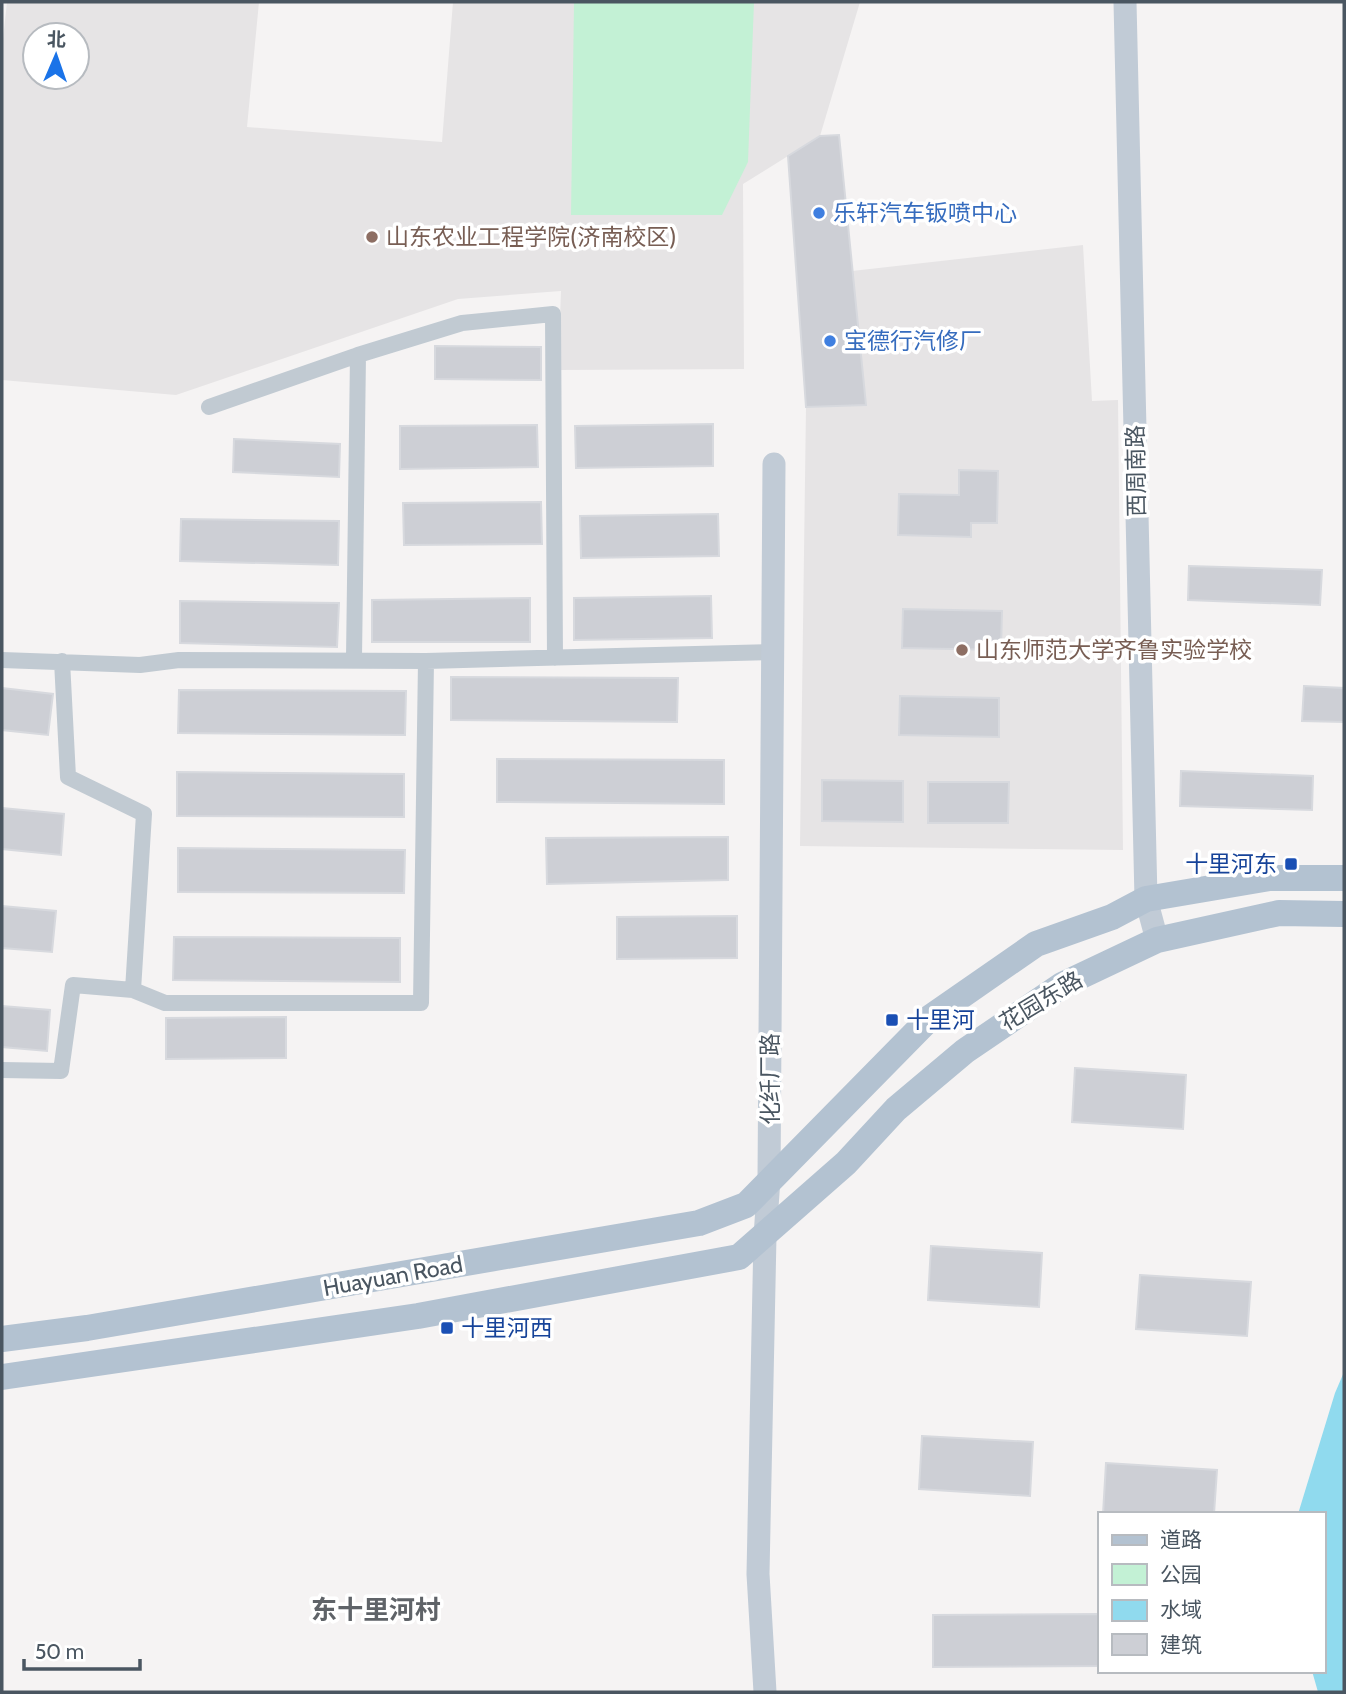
<svg xmlns="http://www.w3.org/2000/svg" width="1346" height="1694" font-family="Cabin,'Noto Sans SC',sans-serif">
	<style>
		.education { fill: #e6e4e5; fill-rule: evenodd }
		.green { fill: #c3f1d5 }
		.water { fill: #90daee }
		.building { fill: #cdcfd5; stroke: #d7d9de; stroke-width: 2 }
		.lines { fill: none; stroke-linecap: round; stroke-linejoin: round }
		.street { stroke: #c1cad2; stroke-width: 16 }
		.secondary { stroke: #c1cbd6; stroke-width: 23 }
		.primary { stroke: #b3c2d1; stroke-width: 26 }
		.shop-dot { fill: #3f7fe0; stroke: #fff; stroke-width: 2.5 }
		.education-dot { fill: #8d6e63; stroke: #fff; stroke-width: 2.5 }
		.transit-dot { fill: #1a4fb4; stroke: #fff; stroke-width: 2.5 }
		.labels { text-anchor: middle; stroke-width: 7; stroke-linejoin: round; paint-order: stroke }
		.shop-label { font-size: 23px; fill: #366cbe; stroke: #fff; text-anchor: start }
		.education-label { font-size: 23px; fill: #785e54; stroke: #fff; text-anchor: start }
		.street-label { font-size: 23px; fill: #4a5661; stroke: #fff }
		.transit-label { font-size: 23px; fill: #164399; stroke: #fff; text-anchor: start }
		.quarter-label { font-size: 26px; font-weight: bold; fill: #5f6368; stroke: #fff }
	</style>
	<rect width="100%" height="100%" fill="#f5f3f3"/>
	<path class="education" d="M 7,2 L 259,2 L 247,127 L 442,142 L 453,2 L 860,2 L 820,136 L 743,184 L 744,369 L 558,370 L 561,291 L 458,299 L 176,395 L 2,380 L 2,48 ZM 35,35 L 77,35 L 77,77 L 35,77 Z
		M 1083,245 L 1092,401 L 1118,400 L 1123,850 L 800,846 L 806,407 L 866,405 L 852,271 Z"/>
	<path class="green" d="M 574,2 L 754,2 L 748,162 L 722,215 L 571,215 Z"/>
	<path class="water" d="M 1344,1372 L 1344,1692 L 1318,1692 L 1312,1671 L 1323,1671 L 1323,1514 L 1298,1514 L 1335,1393 Z"/>
	<path class="building" d="M 839,135 L 866,405 L 806,407 L 788,156 L 820,136 Z
		M 435,346 L 541,347 L 541,380 L 435,379 Z
		M 713,424 L 713,466 L 576,468 L 575,426 Z
		M 537,425 L 538,467 L 400,469 L 400,426 Z
		M 234,439 L 340,444 L 339,477 L 233,472 Z
		M 959,470 L 998,471 L 997,523 L 971,523 L 971,537 L 898,535 L 899,494 L 959,495 Z
		M 541,502 L 542,544 L 404,545 L 403,503 Z
		M 718,514 L 719,556 L 581,558 L 580,516 Z
		M 181,519 L 339,521 L 338,565 L 180,561 Z
		M 1189,566 L 1322,570 L 1320,605 L 1188,600 Z
		M 711,596 L 712,638 L 574,640 L 574,598 Z
		M 530,598 L 530,642 L 372,642 L 372,600 Z
		M 180,601 L 339,603 L 337,647 L 180,643 Z
		M 903,609 L 1002,611 L 1001,650 L 902,648 Z
		M 451,677 L 678,678 L 677,722 L 451,720 Z
		M 1304,686 L 1344,688 L 1344,722 L 1302,721 Z
		M 2,688 L 53,694 L 48,735 L 2,730 Z
		M 179,690 L 406,691 L 405,735 L 178,733 Z
		M 900,696 L 999,698 L 999,737 L 899,735 Z
		M 497,759 L 724,760 L 724,804 L 497,802 Z
		M 1181,771 L 1313,776 L 1312,810 L 1180,806 Z
		M 177,772 L 404,774 L 404,817 L 177,816 Z
		M 822,780 L 903,781 L 903,822 L 822,821 Z
		M 928,782 L 1009,782 L 1008,823 L 928,823 Z
		M 2,808 L 64,814 L 61,855 L 2,849 Z
		M 728,837 L 728,880 L 547,884 L 546,838 Z
		M 178,848 L 405,850 L 404,893 L 178,892 Z
		M 2,906 L 56,911 L 52,952 L 2,948 Z
		M 737,916 L 737,958 L 617,959 L 617,917 Z
		M 174,937 L 400,938 L 400,982 L 173,980 Z
		M 2,1006 L 50,1010 L 47,1051 L 2,1047 Z
		M 286,1017 L 286,1058 L 166,1059 L 166,1018 Z
		M 1075,1068 L 1186,1075 L 1183,1129 L 1072,1122 Z
		M 931,1246 L 1042,1253 L 1039,1307 L 928,1300 Z
		M 1140,1275 L 1251,1282 L 1247,1336 L 1136,1329 Z
		M 922,1436 L 1033,1442 L 1030,1496 L 919,1489 Z
		M 1106,1463 L 1217,1470 L 1214,1514 L 1103,1514 Z
		M 1099,1614 L 1099,1666 L 933,1667 L 933,1615 Z"/>
	<g class="lines">
		<path class="street" d="M 209,407 L 358,355
			M 354,658 L 358,355 L 462,323 L 553,314 L 555,658
			M 2,660 L 140,665 L 179,660 L 426,661 L 770,652
			M 133,990 L 165,1003 L 421,1003 L 426,661
			M 2,1070 L 61,1071 L 73,985 L 133,990 L 144,814 L 68,777 L 62,661"/>
		<path class="secondary" d="M 1125,2 L 1146,899 L 1157,940
			M 765,1692 L 758,1574 L 765,1236 L 769,1179 L 774,464"/>
		<path class="primary" d="M 2,1339 L 87,1328 L 699,1223 L 746,1205 L 931,1017 L 1036,944 L 1112,917 L 1146,899 L 1270,878 L 1344,878
			M 2,1377 L 418,1316 L 739,1257 L 846,1163 L 896,1109 L 965,1051 L 1062,985 L 1157,940 L 1279,913 L 1344,914"/>
	</g>
	<g class="shop-dot">
		<circle cx="819" cy="213" r="7"/>
		<circle cx="830" cy="341" r="7"/>
	</g>
	<g class="education-dot">
		<circle cx="372" cy="237" r="7"/>
		<circle cx="962" cy="650" r="7"/>
	</g>
	<g class="transit-dot">
		<rect x="1284" y="857" width="14" height="14" rx="3.5"/>
		<rect x="885" y="1013" width="14" height="14" rx="3.5"/>
		<rect x="440" y="1321" width="14" height="14" rx="3.5"/>
	</g>
	<g class="labels">
		<g class="shop-label">
			<text x="833" y="221">乐轩汽车钣喷中心</text>
			<text x="844" y="349">宝德行汽修厂</text>
		</g>
		<g class="education-label">
			<text x="386" y="245">山东农业工程学院(济南校区)</text>
			<text x="976" y="658">山东师范大学齐鲁实验学校</text>
		</g>
		<g class="street-label">
			<text transform="translate(1136 471) rotate(-91)" y="8">西周南路</text>
			<text transform="translate(1041 1001) rotate(-31)" y="8">花园东路</text>
			<text transform="translate(770 1079) rotate(-90)" y="8">化纤厂路</text>
			<text transform="translate(393 1276) rotate(-10)" y="8">Huayuan Road</text>
		</g>
		<g class="transit-label">
			<text x="1277" y="872" text-anchor="end">十里河东</text>
			<text x="906" y="1028">十里河</text>
			<text x="461" y="1336">十里河西</text>
		</g>
		<g class="quarter-label">
			<text x="376" y="1619">东十里河村</text>
		</g>
	</g>
	<rect width="1346" height="1694" fill="none" stroke="#4a5661" stroke-width="7"/>
	<rect x="1098" y="1512" width="228" height="161" fill="#ffffff" stroke="#b7bbc0" stroke-width="2"/>
	<rect x="1112" y="1535" width="35" height="10" fill="#b3c2d1" stroke="#b7bbc0" stroke-width="2"/>
	<text x="1160" y="1547" font-size="21" fill="#4a5661">道路</text>
	<rect x="1112" y="1564" width="35" height="21" fill="#c3f1d5" stroke="#b7bbc0" stroke-width="2"/>
	<text x="1160" y="1582" font-size="21" fill="#4a5661">公园</text>
	<rect x="1112" y="1600" width="35" height="21" fill="#90daee" stroke="#b7bbc0" stroke-width="2"/>
	<text x="1160" y="1617" font-size="21" fill="#4a5661">水域</text>
	<rect x="1112" y="1634" width="35" height="21" fill="#cdcfd5" stroke="#b7bbc0" stroke-width="2"/>
	<text x="1160" y="1652" font-size="21" fill="#4a5661">建筑</text>
	<g transform="translate(56 56) rotate(2)"><circle r="33" fill="#ffffff" stroke="#b7bbc0" stroke-width="2"/>
	<path d="M0-5L12 26L0 18L-12 26Z" fill="#1a73e8"/>
	<text y="-10" font-size="19" font-weight="bold" text-anchor="middle" fill="#4a5661">北</text>
	</g>
	<path d="M24 1659v10h116v-10" fill="none" stroke="#4a5661" stroke-width="3.5"/>
	<text x="35" y="1659" font-size="21" fill="#4a5661" stroke="#ffffff" stroke-width="5" paint-order="stroke">50 m</text>
</svg>
